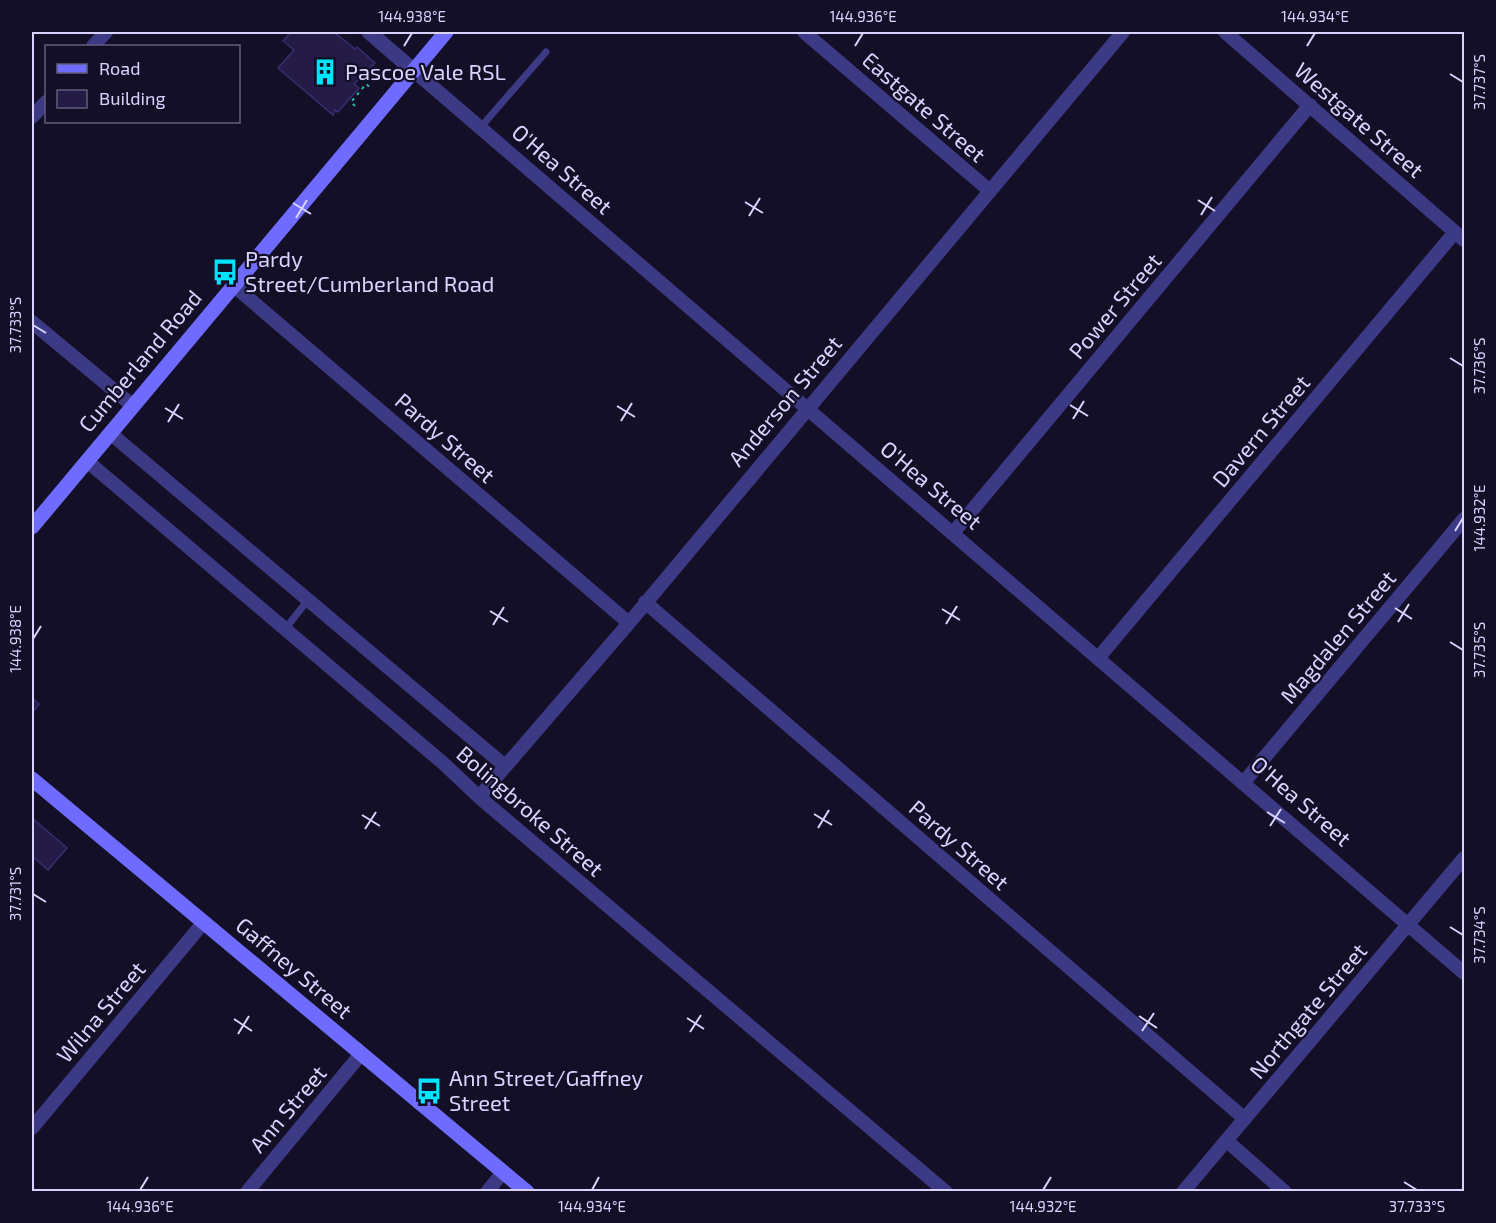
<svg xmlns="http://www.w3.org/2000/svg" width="1496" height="1223" font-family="'Exo 2',sans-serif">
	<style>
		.building { fill: #241b47; stroke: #3b2d73; stroke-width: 1.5 }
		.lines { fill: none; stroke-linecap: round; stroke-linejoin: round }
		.path { stroke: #2fb8b0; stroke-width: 2; stroke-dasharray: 3 4.5; stroke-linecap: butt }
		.service { stroke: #3d3a85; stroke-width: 7 }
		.minor { stroke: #3d3a85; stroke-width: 14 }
		.tertiary { stroke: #3d3a85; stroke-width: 15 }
		.secondary { stroke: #6f6bff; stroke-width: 15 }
		.ticks { fill: none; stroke: #d9d4ff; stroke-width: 2 }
		.labels { text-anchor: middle; stroke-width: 4.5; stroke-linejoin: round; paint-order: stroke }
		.poi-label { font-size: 22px; fill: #d9d4ff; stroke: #130f26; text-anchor: start }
		.street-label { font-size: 22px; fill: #d9d4ff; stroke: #130f26 }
		.neatline { fill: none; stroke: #d9d4ff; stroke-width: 2 }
		.ticks-label { font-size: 15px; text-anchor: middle; fill: #d9d4ff }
	</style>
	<rect width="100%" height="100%" fill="#130f26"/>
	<path class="building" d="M 287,32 L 334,32 L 355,49 L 357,47 L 375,63 L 354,84 L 359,88 L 338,112 L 335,110 L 333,115 L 278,68 L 294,50 L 283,41 L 289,34 Z
		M 32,698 L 39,704 L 32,713 Z
		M 32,818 L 67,848 L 48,870 L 32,856 Z"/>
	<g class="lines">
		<path class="path" d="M 355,106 L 351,102 L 366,84 L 371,88"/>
		<path class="service" d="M 480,128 L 546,52
			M 285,629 L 308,600"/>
		<path class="minor" d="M 804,32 L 990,191
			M 1225,32 L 1464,240
			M 93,46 L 106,32
			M 413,70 L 1464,973
			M 32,117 L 46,102
			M 233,285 L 629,623
			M 32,322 L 133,406
			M 110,433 L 505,766
			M 87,461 L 443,763 L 479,797 L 946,1192
			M 953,533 L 1310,105
			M 645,602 L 1245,1119
			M 1099,657 L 1455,232
			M 1244,782 L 1464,519
			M 479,797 L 629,623 L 1123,32
			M 32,1128 L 204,922
			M 1227,1141 L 1285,1192
			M 247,1192 L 361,1054
			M 487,1192 L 503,1172
			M 1183,1192 L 1464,858"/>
		<path class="tertiary" d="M 369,32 L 413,70"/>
		<path class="secondary" d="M 32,527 L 446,32
			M 32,779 L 527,1192"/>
	</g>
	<path class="ticks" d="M 404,46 L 412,33M 855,46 L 863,33M 1307,46 L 1315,33M 1450,74 L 1463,82M 1198,200 L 1215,211M 745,202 L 763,213M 293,203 L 311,214M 1201,215 L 1212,197M 749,216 L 760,198M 296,218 L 307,200M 33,325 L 46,333M 1450,358 L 1463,366M 1070,405 L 1088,416M 617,406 L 635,417M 165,408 L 183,419M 1073,419 L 1084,401M 621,421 L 632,403M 168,422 L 179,404M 1455,531 L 1463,518M 1395,608 L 1412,619M 942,609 L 960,620M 490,611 L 508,622M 1398,622 L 1409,604M 946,624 L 957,606M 493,625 L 504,607M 33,639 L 41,626M 1450,642 L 1463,650M 1267,812 L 1285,823M 814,814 L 832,825M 362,815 L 380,826M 1270,826 L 1281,809M 818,828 L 829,810M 365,829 L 376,812M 33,894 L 46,902M 1450,927 L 1463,935M 1139,1016 L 1157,1028M 687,1018 L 704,1029M 234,1019 L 252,1031M 1142,1031 L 1154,1013M 690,1032 L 701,1015M 238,1034 L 249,1016M 1404,1182 L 1417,1190M 140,1190 L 148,1177M 592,1190 L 599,1177M 1043,1190 L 1051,1177"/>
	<defs>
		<g id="building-bare" transform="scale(2.07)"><path d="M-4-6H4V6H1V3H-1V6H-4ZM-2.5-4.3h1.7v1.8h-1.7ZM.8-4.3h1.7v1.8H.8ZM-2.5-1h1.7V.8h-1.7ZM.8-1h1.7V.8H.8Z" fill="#00e5ff" stroke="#130f26" stroke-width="2.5" paint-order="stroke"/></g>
		<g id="bus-bare" transform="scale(2.07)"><path d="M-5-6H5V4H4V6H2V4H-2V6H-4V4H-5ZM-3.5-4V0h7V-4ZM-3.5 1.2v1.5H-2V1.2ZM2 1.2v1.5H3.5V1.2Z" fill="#00e5ff" stroke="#130f26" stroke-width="2.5" paint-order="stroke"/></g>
	</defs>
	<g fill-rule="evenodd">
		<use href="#building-bare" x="325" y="72"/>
		<use href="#bus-bare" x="225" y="272"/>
		<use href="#bus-bare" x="429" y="1091"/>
	</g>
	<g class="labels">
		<g class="poi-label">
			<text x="345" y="80">Pascoe Vale RSL</text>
			<text x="245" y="267">Pardy<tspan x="245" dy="25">Street/Cumberland Road</tspan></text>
			<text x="449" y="1086">Ann Street/Gaffney<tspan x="449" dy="25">Street</tspan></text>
		</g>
		<g class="street-label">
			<text transform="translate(924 107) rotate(41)" y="8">Eastgate Street</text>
			<text transform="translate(1359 120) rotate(41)" y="8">Westgate Street</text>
			<text transform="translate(562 169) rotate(41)" y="8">O'Hea Street</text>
			<text transform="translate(1115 306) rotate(-50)" y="8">Power Street</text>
			<text transform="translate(140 361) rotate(-50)" y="8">Cumberland Road</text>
			<text transform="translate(785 401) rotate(-50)" y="8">Anderson Street</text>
			<text transform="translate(1261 431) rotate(-50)" y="8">Davern Street</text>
			<text transform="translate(445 438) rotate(41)" y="8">Pardy Street</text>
			<text transform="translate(931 485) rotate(40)" y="8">O'Hea Street</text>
			<text transform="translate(1338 637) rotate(-50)" y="8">Magdalen Street</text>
			<text transform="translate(1301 801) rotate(41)" y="8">O'Hea Street</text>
			<text transform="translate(530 811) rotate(41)" y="8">Bolingbroke Street</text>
			<text transform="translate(959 845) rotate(41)" y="8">Pardy Street</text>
			<text transform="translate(294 968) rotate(40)" y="8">Gaffney Street</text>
			<text transform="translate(1308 1011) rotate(-50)" y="8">Northgate Street</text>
			<text transform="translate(101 1012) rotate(-50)" y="8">Wilna Street</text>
			<text transform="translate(288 1109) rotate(-50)" y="8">Ann Street</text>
		</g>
	</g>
	<rect width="1496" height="1223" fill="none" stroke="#130f26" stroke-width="66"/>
	<rect x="45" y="45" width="195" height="78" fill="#130f26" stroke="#625e7d" stroke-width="1.5"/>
	<rect x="57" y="64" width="30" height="9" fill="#6f6bff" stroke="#625e7d" stroke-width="1.5"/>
	<text x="99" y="75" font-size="18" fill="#d9d4ff">Road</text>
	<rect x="57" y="90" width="30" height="18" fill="#241b47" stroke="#625e7d" stroke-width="1.5"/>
	<text x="99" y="105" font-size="18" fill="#d9d4ff">Building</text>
	<rect x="33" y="33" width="1430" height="1157" class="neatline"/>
	<g class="ticks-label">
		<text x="412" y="22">144.938°E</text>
		<text x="863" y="22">144.936°E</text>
		<text x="1315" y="22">144.934°E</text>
		<text transform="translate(1480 82) rotate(-90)" y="5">37.737°S</text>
		<text transform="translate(16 325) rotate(-90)" y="5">37.733°S</text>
		<text transform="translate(1480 366) rotate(-90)" y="5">37.736°S</text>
		<text transform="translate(1480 518) rotate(-90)" y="5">144.932°E</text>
		<text transform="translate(16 639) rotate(-90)" y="5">144.938°E</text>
		<text transform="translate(1480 650) rotate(-90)" y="5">37.735°S</text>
		<text transform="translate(16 894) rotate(-90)" y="5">37.731°S</text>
		<text transform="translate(1480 935) rotate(-90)" y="5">37.734°S</text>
		<text x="140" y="1212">144.936°E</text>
		<text x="592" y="1212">144.934°E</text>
		<text x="1043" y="1212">144.932°E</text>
		<text x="1417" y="1212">37.733°S</text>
	</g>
</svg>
